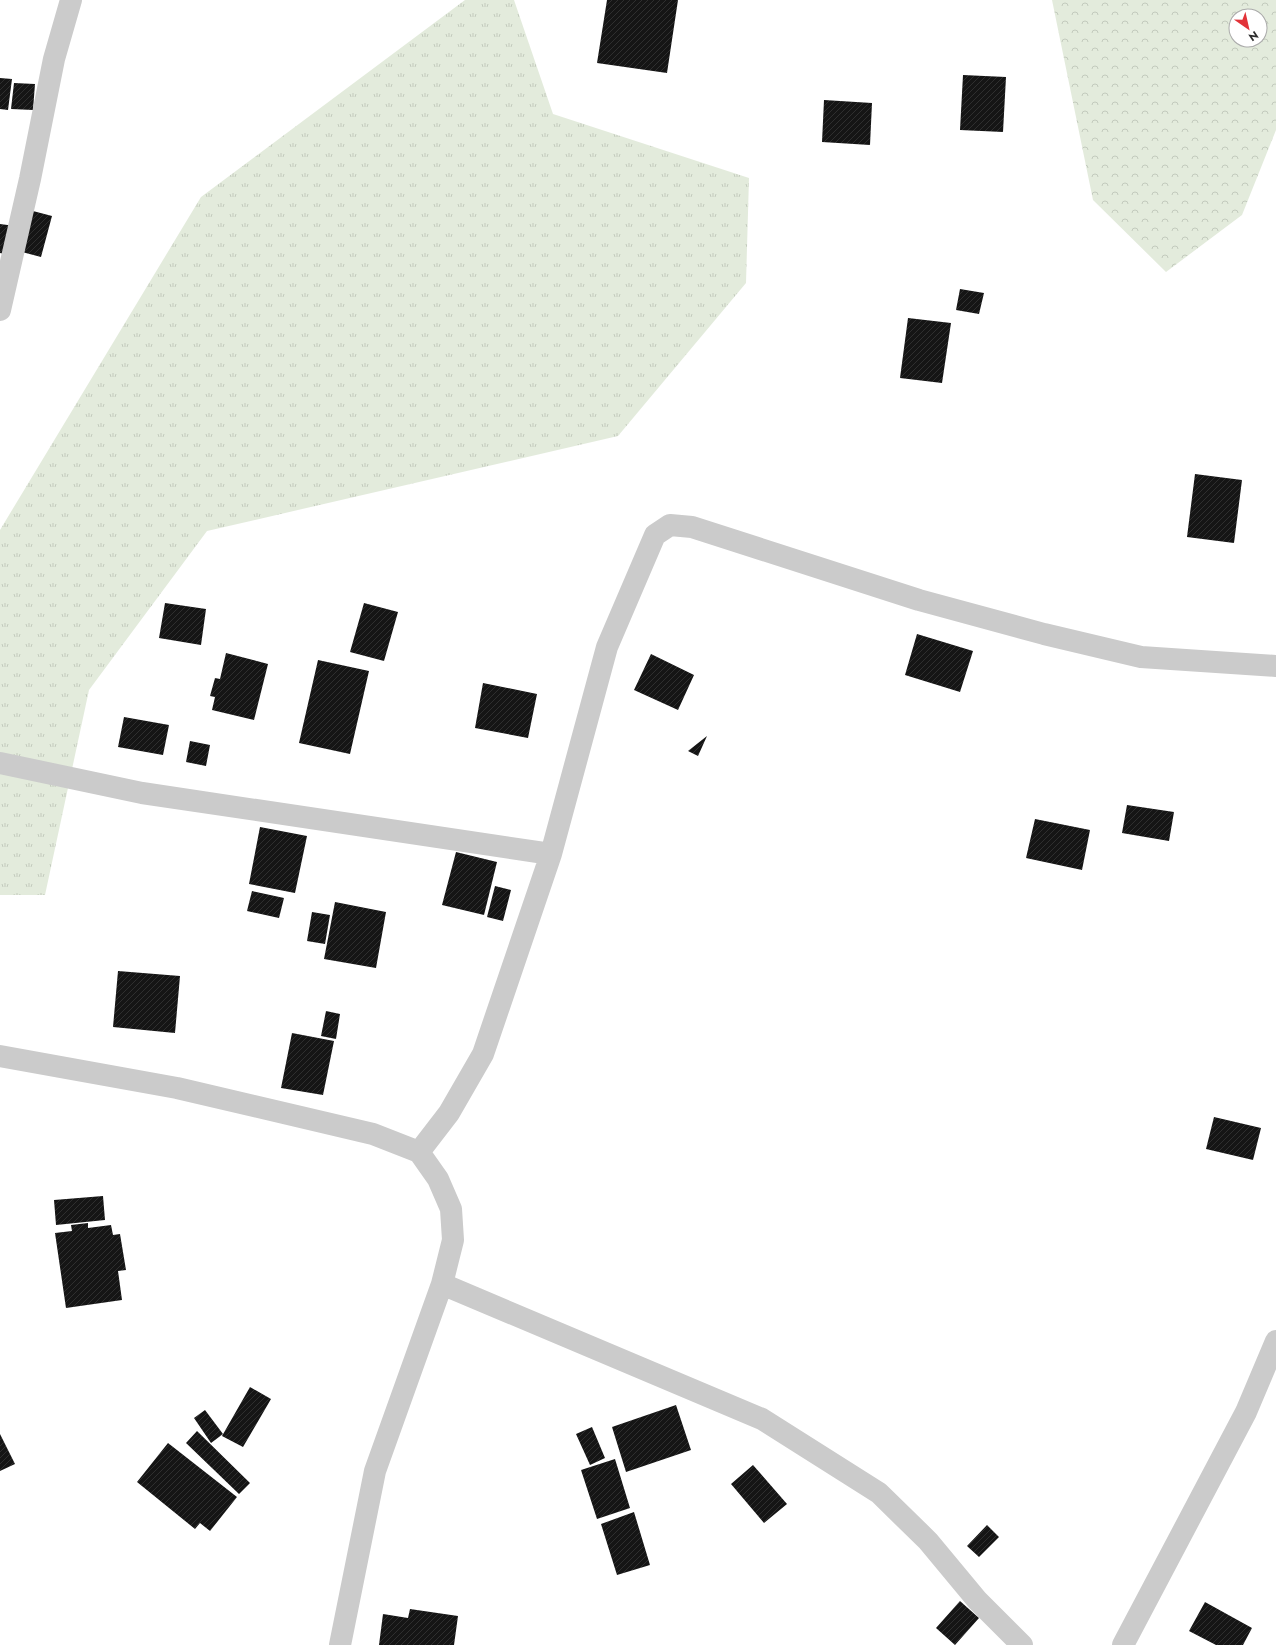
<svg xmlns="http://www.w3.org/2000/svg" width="1276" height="1645" font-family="Jost,sans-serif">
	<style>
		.grass { fill: url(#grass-tufts) }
		.forest { fill: url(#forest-crowns); fill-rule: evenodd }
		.building { fill: url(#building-hatch) }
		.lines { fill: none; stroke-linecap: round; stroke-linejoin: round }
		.minor { stroke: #cbcbcb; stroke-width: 22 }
	</style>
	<defs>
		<pattern id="grass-tufts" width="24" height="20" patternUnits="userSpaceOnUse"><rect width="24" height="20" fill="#e3ebdc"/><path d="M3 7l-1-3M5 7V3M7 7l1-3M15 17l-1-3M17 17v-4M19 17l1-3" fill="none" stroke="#c3cabd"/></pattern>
		<pattern id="forest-crowns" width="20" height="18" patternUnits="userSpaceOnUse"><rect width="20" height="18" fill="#e3ebdc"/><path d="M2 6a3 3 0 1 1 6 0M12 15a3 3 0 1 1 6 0" fill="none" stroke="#c3cabd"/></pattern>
		<pattern id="building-hatch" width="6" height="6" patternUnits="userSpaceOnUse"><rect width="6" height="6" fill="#151515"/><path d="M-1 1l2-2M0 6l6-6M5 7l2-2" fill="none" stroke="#2f2f2f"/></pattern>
	</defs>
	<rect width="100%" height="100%" fill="#fff"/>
	<path class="grass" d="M 465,0 L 514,0 L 553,114 L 749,178 L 746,283 L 618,436 L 207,531 L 89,690 L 45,895 L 0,895 L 0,530 L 201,197 Z"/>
	<path class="forest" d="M 1052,0 L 1276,0 L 1276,130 L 1242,215 L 1166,272 L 1093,200 ZM 1236,16 L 1260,16 L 1260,40 L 1236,40 Z"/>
	<path class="building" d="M 607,0 L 678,0 L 667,73 L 597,63 Z
		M 963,75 L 1006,77 L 1003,132 L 960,130 Z
		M 0,78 L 12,79 L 8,110 L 0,109 Z
		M 14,83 L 35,84 L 33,110 L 11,109 Z
		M 824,100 L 872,103 L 870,145 L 822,142 Z
		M 33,211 L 52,216 L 41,257 L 22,252 Z
		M 0,224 L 15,226 L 9,255 L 0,253 Z
		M 960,289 L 984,293 L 979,314 L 956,310 Z
		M 908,318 L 951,323 L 942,383 L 900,378 Z
		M 1195,474 L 1242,480 L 1234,543 L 1187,537 Z
		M 165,603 L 206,609 L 201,645 L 159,638 Z
		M 364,603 L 398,612 L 384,661 L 350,652 Z
		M 917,634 L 973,651 L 960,692 L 905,675 Z
		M 226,653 L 268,664 L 254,720 L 212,710 L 215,697 L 210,696 L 215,678 L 220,679 Z
		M 651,654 L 694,675 L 678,710 L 634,690 Z
		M 318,660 L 369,671 L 350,754 L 299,743 Z
		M 483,683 L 537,694 L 528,738 L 475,728 Z
		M 124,717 L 169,725 L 163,755 L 118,747 Z
		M 707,736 L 698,756 L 688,751 Z
		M 190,741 L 210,745 L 206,766 L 186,762 Z
		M 1127,805 L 1174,812 L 1169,841 L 1122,833 Z
		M 1035,819 L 1090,830 L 1082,870 L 1026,858 Z
		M 260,827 L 307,836 L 295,893 L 249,884 Z
		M 456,852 L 497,862 L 484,915 L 442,905 Z
		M 495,886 L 511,890 L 503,921 L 487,917 Z
		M 252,891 L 284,898 L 279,918 L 247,911 Z
		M 335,902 L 386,912 L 376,968 L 324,959 Z
		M 312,912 L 330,915 L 325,944 L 307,941 Z
		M 118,971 L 180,976 L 175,1033 L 113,1027 Z
		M 326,1011 L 340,1014 L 336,1039 L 321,1036 Z
		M 292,1033 L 334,1041 L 323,1095 L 281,1088 Z
		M 1214,1117 L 1261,1128 L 1253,1160 L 1206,1149 Z
		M 103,1196 L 105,1220 L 56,1225 L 54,1200 Z
		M 88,1223 L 88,1228 L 111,1225 L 113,1235 L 120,1234 L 126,1270 L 118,1271 L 122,1300 L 66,1308 L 55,1233 L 72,1231 L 71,1225 Z
		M 250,1387 L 271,1399 L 243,1447 L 222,1436 Z
		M 676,1405 L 691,1450 L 626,1472 L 612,1427 Z
		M 205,1410 L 223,1434 L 211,1443 L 194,1418 Z
		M 592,1427 L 605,1458 L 590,1465 L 576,1434 Z
		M 197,1431 L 250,1483 L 239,1494 L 186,1443 Z
		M 0,1434 L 15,1464 L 0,1471 Z
		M 168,1443 L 237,1497 L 210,1531 L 200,1523 L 195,1529 L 137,1482 Z
		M 615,1459 L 630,1508 L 597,1519 L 581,1470 Z
		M 753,1465 L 787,1504 L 764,1523 L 731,1484 Z
		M 634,1512 L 650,1565 L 617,1575 L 601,1524 Z
		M 987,1525 L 999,1537 L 979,1557 L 967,1546 Z
		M 960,1601 L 979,1618 L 955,1645 L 936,1628 Z
		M 1205,1602 L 1252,1628 L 1243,1645 L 1216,1645 L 1189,1631 Z
		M 410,1609 L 458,1616 L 454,1645 L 379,1645 L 383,1614 L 408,1618 Z"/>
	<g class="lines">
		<path class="minor" d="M 0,310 L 30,179 L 54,59 L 71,0
			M 0,763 L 142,793 L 551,854
			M 0,1056 L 177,1088 L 373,1134 L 419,1152 L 449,1113 L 483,1054 L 551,854 L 607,647 L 655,535 L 670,525 L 692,527 L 919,600 L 1044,634 L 1141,657 L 1276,666
			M 442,1284 L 762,1419 L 879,1493 L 928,1541 L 977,1600 L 1022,1645
			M 340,1645 L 375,1471 L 442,1284 L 453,1240 L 451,1209 L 438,1179 L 419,1152
			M 1123,1645 L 1246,1412 L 1276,1341"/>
	</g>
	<g transform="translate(1248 28) rotate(146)"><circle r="19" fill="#ffffff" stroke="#ababab"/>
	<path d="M0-3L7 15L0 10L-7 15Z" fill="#e23339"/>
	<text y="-6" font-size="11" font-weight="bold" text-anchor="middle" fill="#2e2e2e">N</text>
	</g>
</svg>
